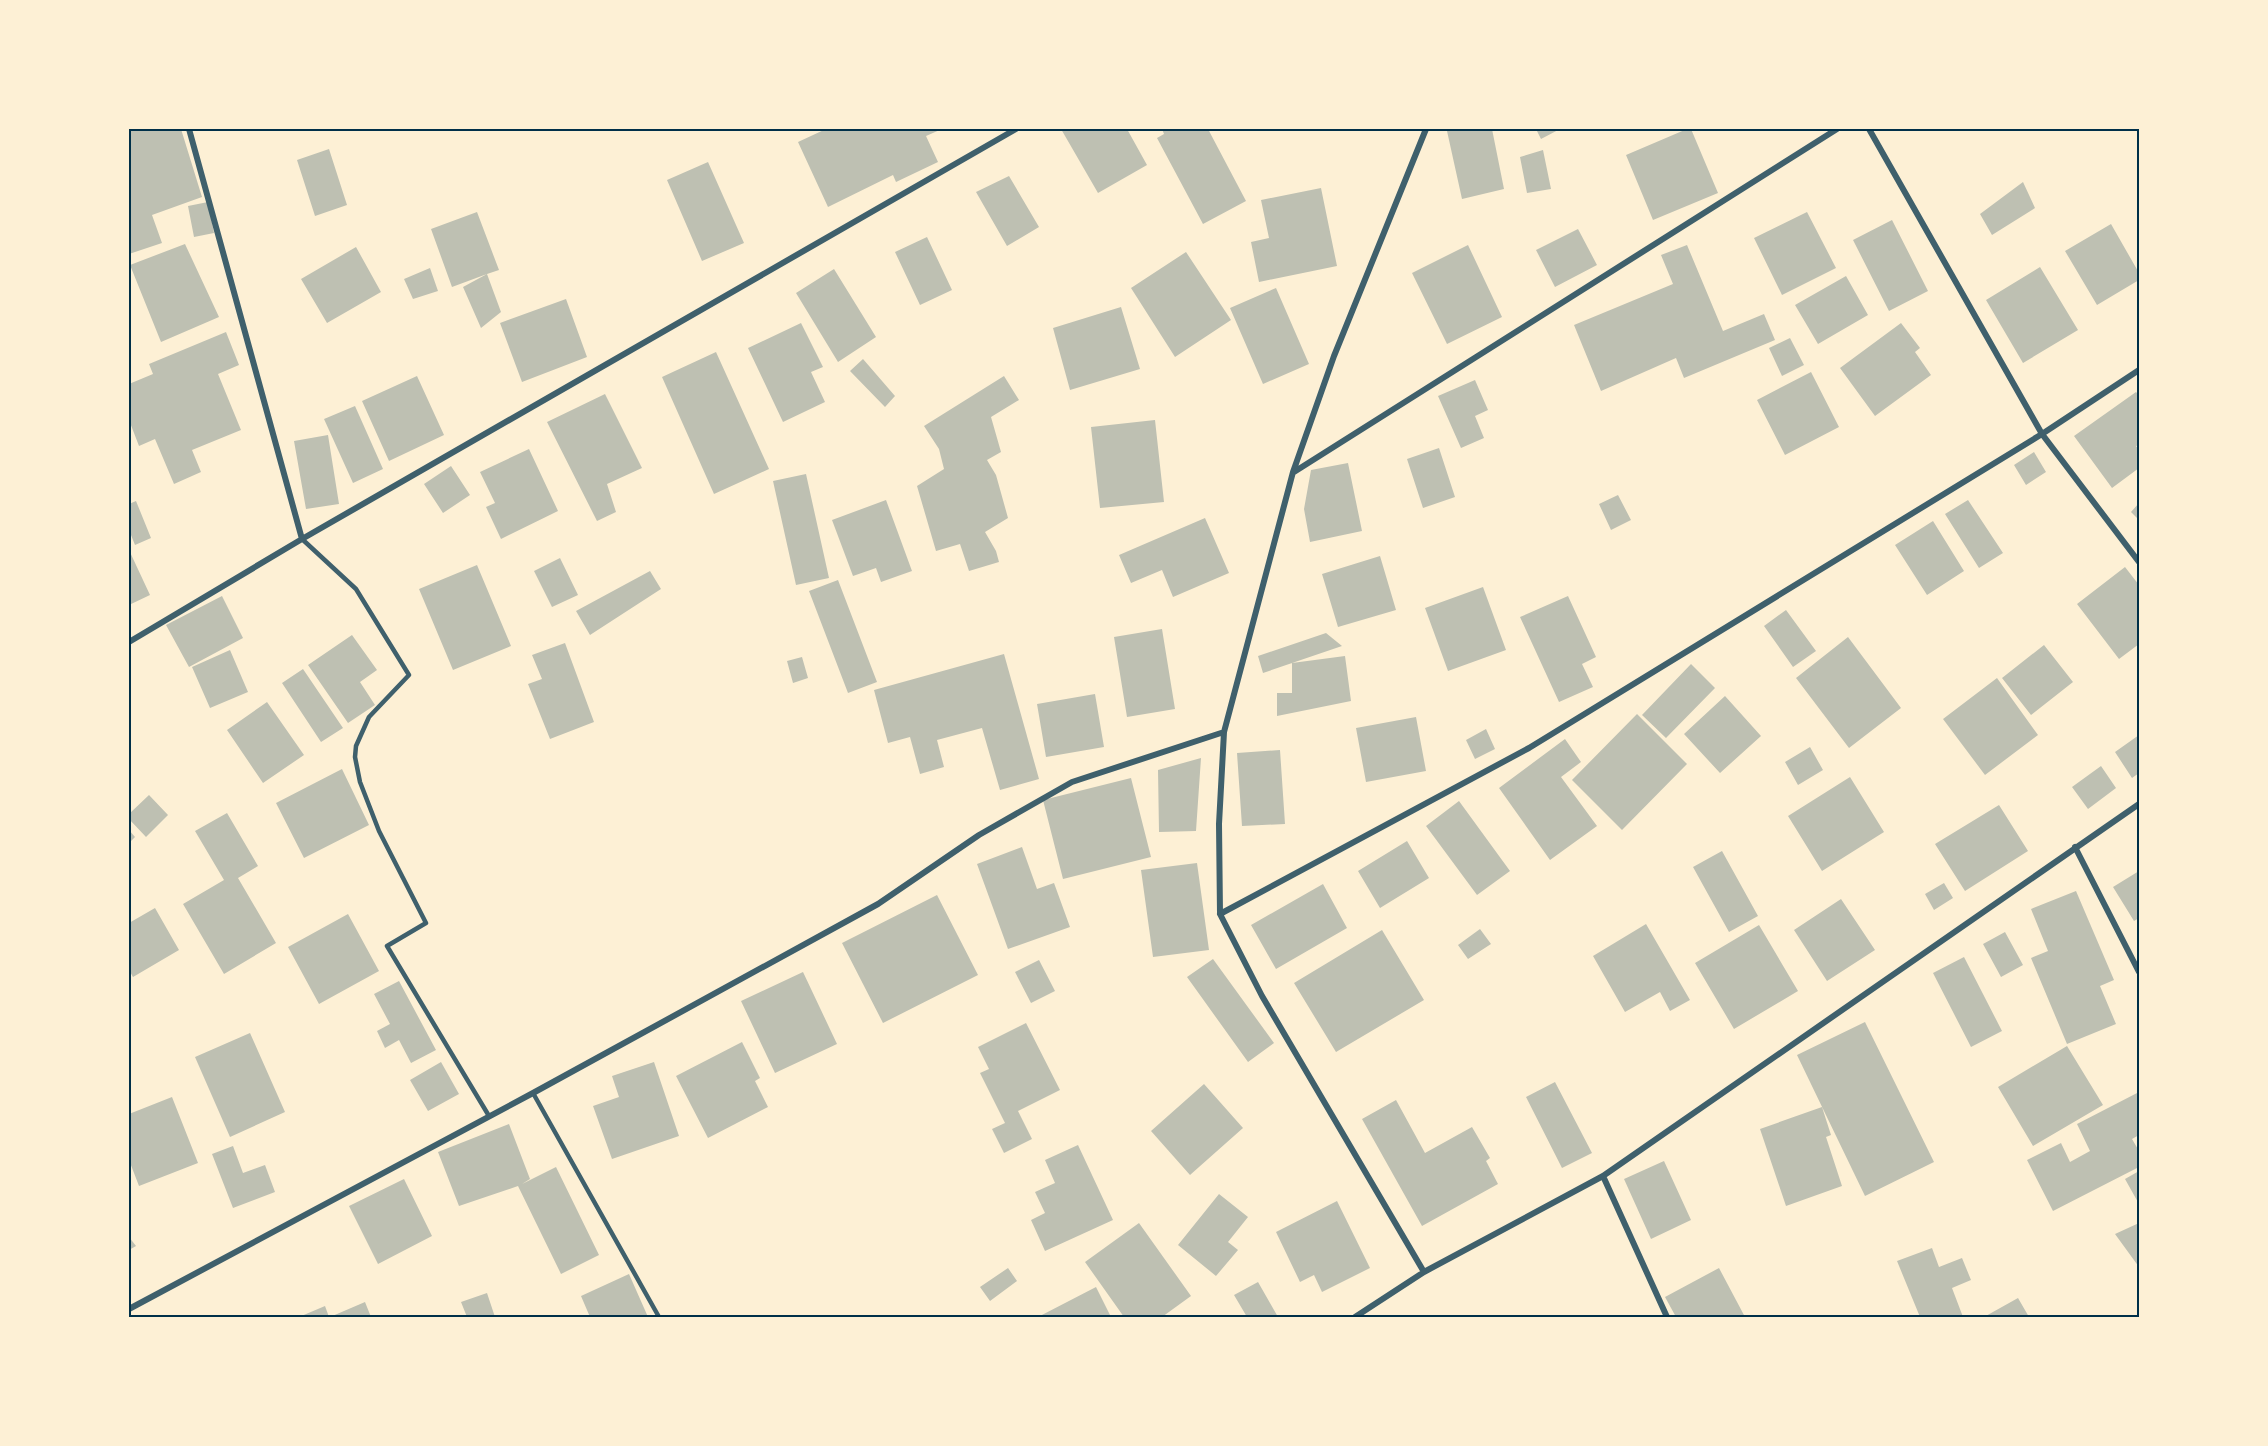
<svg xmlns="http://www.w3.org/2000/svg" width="2268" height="1446" font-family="Jost,sans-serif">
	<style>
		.building { fill: #bec0b2 }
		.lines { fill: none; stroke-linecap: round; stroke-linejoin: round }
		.service { stroke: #3f606c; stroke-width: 4.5 }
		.minor { stroke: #3f606c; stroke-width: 6 }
		.neatline { fill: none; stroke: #003049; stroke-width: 2 }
	</style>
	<rect width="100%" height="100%" fill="#fdf0d5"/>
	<path class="building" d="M 129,129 L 181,129 L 202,197 L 152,215 L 162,243 L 129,254 Z
		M 826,129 L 942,129 L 926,136 L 938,162 L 896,182 L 893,175 L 828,207 L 798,142 Z
		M 1061,129 L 1127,129 L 1147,165 L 1098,193 Z
		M 1162,129 L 1208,129 L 1246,201 L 1203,224 L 1157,138 L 1164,134 Z
		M 1458,129 L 1492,129 L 1504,189 L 1462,199 L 1447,131 Z
		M 1536,129 L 1560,129 L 1541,139 Z
		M 1687,129 L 1691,129 L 1718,193 L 1653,220 L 1626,155 Z
		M 329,149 L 347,205 L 315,216 L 297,160 Z
		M 1543,150 L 1551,189 L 1527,193 L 1520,157 Z
		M 708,162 L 744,243 L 702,261 L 667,180 Z
		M 1009,176 L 1039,227 L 1007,246 L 976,192 Z
		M 2023,182 L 2035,208 L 1992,235 L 1980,214 Z
		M 1321,188 L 1337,266 L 1259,282 L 1251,242 L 1269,238 L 1261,200 Z
		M 208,202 L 214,233 L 194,237 L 188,206 Z
		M 477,212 L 499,270 L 487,274 L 501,312 L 481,328 L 463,287 L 487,274 L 452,287 L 431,229 Z
		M 1807,212 L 1836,268 L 1782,295 L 1754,238 Z
		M 1892,220 L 1928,291 L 1889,311 L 1853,240 Z
		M 2111,224 L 2139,273 L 2139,280 L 2097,305 L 2065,251 Z
		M 1578,229 L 1597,265 L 1555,287 L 1536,250 Z
		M 927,237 L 952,290 L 920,305 L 895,252 Z
		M 185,244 L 219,317 L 161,342 L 130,265 Z
		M 1468,245 L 1502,317 L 1447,344 L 1412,273 Z
		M 1687,245 L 1723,331 L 1764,314 L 1775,340 L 1684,378 L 1676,358 L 1601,391 L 1574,325 L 1673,284 L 1661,255 Z
		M 356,247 L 381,292 L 327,323 L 301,279 Z
		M 1186,252 L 1231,320 L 1175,357 L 1131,288 Z
		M 2040,267 L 2078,330 L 2023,363 L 1986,300 Z
		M 430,268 L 438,291 L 413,299 L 404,279 Z
		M 834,269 L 876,337 L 838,362 L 796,293 Z
		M 1846,276 L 1868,315 L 1818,344 L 1795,305 Z
		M 1276,288 L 1309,364 L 1263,384 L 1230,308 Z
		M 566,299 L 587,357 L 522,382 L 500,323 Z
		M 1121,307 L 1140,369 L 1070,390 L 1053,328 Z
		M 801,323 L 823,367 L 811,372 L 825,402 L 783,422 L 748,348 Z
		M 1901,323 L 1920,348 L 1915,352 L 1931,375 L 1875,416 L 1840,368 Z
		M 226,332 L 239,365 L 218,374 L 241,430 L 192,450 L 201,472 L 174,484 L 155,439 L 139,446 L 129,420 L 129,384 L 153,374 L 149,364 Z
		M 1790,338 L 1804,365 L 1782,376 L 1769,348 Z
		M 716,352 L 769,469 L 714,494 L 662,377 Z
		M 863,359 L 895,396 L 885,407 L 850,371 Z
		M 1811,372 L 1839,427 L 1785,455 L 1757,400 Z
		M 417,376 L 444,435 L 389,461 L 362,401 Z
		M 1004,376 L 1019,400 L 991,417 L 1001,452 L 987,460 L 996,475 L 1008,518 L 985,532 L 996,551 L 999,562 L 969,571 L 960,544 L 936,551 L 917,486 L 944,469 L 939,449 L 924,426 Z
		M 1475,380 L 1488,410 L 1475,416 L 1484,438 L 1461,448 L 1438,396 Z
		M 2136,392 L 2139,395 L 2139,445 L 2136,446 L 2139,450 L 2139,468 L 2112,488 L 2074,436 Z
		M 605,394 L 642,468 L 607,484 L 616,512 L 597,521 L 547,422 Z
		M 355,406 L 383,469 L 353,483 L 324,419 Z
		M 1155,420 L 1164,502 L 1100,508 L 1091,427 Z
		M 328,435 L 339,504 L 306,509 L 294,441 Z
		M 1439,448 L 1455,497 L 1423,508 L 1407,459 Z
		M 529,449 L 558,511 L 501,539 L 486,507 L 495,503 L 480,472 Z
		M 2034,452 L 2046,472 L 2026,485 L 2014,465 Z
		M 1348,463 L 1362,531 L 1310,542 L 1304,509 L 1311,470 Z
		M 451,466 L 470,495 L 443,513 L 424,484 Z
		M 806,474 L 829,578 L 796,585 L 773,481 Z
		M 1618,495 L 1631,520 L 1611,530 L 1599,504 Z
		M 886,500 L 912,571 L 881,582 L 876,568 L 853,576 L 832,520 Z
		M 1968,500 L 2003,553 L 1979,568 L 1945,514 Z
		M 136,501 L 151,538 L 135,545 L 129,530 L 129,504 Z
		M 2139,503 L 2139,520 L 2131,512 Z
		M 1205,518 L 1229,573 L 1173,597 L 1162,570 L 1131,583 L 1119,555 Z
		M 1933,521 L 1964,571 L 1927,595 L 1895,545 Z
		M 129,550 L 150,595 L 129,605 Z
		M 1380,556 L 1396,610 L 1338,627 L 1322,574 Z
		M 560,558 L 578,595 L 552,607 L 534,571 Z
		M 477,565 L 511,646 L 453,670 L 419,589 Z
		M 2125,567 L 2139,585 L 2139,644 L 2119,659 L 2077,604 Z
		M 650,571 L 661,589 L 590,635 L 576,611 Z
		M 838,580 L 877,682 L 848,693 L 809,591 Z
		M 1483,587 L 1506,650 L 1448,671 L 1425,608 Z
		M 222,596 L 243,638 L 189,667 L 166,625 Z
		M 1568,596 L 1596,657 L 1582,664 L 1593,687 L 1559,702 L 1520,617 Z
		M 1786,610 L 1816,651 L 1793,667 L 1764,626 Z
		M 1162,629 L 1175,709 L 1127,717 L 1114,637 Z
		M 1326,633 L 1342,646 L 1263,673 L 1258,656 Z
		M 352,635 L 377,670 L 360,682 L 375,705 L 348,723 L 308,665 Z
		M 1848,637 L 1901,708 L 1849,748 L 1796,678 Z
		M 565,643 L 594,722 L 550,739 L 528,684 L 542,679 L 532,655 Z
		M 2044,645 L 2073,682 L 2031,715 L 2002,678 Z
		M 230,650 L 248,692 L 210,708 L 192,667 Z
		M 1004,654 L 1039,779 L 1000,790 L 982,728 L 937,740 L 944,767 L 920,774 L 910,737 L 888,743 L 874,690 Z
		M 1345,656 L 1351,701 L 1277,716 L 1277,693 L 1292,693 L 1292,663 Z
		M 802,657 L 808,678 L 793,683 L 787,661 Z
		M 1691,664 L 1715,688 L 1666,738 L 1642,715 Z
		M 303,669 L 343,728 L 321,742 L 282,683 Z
		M 1997,678 L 2038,735 L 1985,775 L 1943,719 Z
		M 1095,694 L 1104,747 L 1046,757 L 1037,704 Z
		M 1725,696 L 1761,736 L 1720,773 L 1684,734 Z
		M 267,702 L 304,755 L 263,783 L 227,730 Z
		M 1637,714 L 1687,764 L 1622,830 L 1572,780 Z
		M 1416,717 L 1426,771 L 1366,782 L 1356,728 Z
		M 1486,729 L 1495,749 L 1475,759 L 1466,740 Z
		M 2139,735 L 2139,773 L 2132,778 L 2115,752 Z
		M 1565,739 L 1581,762 L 1561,777 L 1597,826 L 1550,860 L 1499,788 Z
		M 1810,747 L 1823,770 L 1798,785 L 1785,762 Z
		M 1280,750 L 1285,824 L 1242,826 L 1237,753 Z
		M 1201,758 L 1196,831 L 1159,832 L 1158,770 Z
		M 2101,766 L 2116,788 L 2088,809 L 2072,787 Z
		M 342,769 L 369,825 L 304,858 L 276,803 Z
		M 1850,777 L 1884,832 L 1822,871 L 1788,816 Z
		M 1131,778 L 1151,857 L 1063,879 L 1043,800 Z
		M 149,795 L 168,815 L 146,837 L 129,819 L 129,814 Z
		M 1459,801 L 1510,871 L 1477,895 L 1426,826 Z
		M 1999,805 L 2028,851 L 1965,891 L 1935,844 Z
		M 227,813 L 258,866 L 238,878 L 276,943 L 224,974 L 183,904 L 224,880 L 195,831 Z
		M 129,830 L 135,837 L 129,843 Z
		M 1407,841 L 1429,878 L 1380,908 L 1358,871 Z
		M 1022,847 L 1037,889 L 1054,883 L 1070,927 L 1008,949 L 977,864 Z
		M 1722,851 L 1758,916 L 1729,932 L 1693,867 Z
		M 1197,863 L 1209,950 L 1153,957 L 1141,870 Z
		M 2139,871 L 2139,918 L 2134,921 L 2113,887 Z
		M 1944,883 L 1953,898 L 1934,910 L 1925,894 Z
		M 1323,884 L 1347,928 L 1276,969 L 1251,925 Z
		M 2076,891 L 2114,980 L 2100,986 L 2116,1024 L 2067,1044 L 2031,958 L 2048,951 L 2031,909 Z
		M 937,895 L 978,975 L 883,1023 L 842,943 Z
		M 1841,899 L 1875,950 L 1827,981 L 1794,930 Z
		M 155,908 L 179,950 L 133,977 L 129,970 L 129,923 Z
		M 348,914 L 379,971 L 319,1004 L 288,947 Z
		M 1646,924 L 1690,1000 L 1670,1011 L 1660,992 L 1625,1012 L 1593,956 Z
		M 1759,925 L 1798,991 L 1734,1029 L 1695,963 Z
		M 1480,929 L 1491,944 L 1468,959 L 1458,945 Z
		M 1382,930 L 1424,1000 L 1336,1052 L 1294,983 Z
		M 2005,932 L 2023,965 L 2001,977 L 1983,944 Z
		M 1964,957 L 2002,1031 L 1971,1047 L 1933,973 Z
		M 1213,959 L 1274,1043 L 1248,1062 L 1187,977 Z
		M 1039,960 L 1055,991 L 1031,1003 L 1015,972 Z
		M 803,972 L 837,1044 L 775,1073 L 741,1001 Z
		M 399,981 L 436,1050 L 411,1063 L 399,1040 L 385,1048 L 377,1031 L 390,1024 L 374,994 Z
		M 1865,1022 L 1934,1162 L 1865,1196 L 1797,1055 Z
		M 1026,1023 L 1060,1090 L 1018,1111 L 1032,1139 L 1004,1153 L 992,1129 L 1005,1123 L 980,1073 L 989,1069 L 978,1047 Z
		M 250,1033 L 285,1112 L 230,1137 L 195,1057 Z
		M 742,1042 L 760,1078 L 755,1081 L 768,1107 L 708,1138 L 676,1076 Z
		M 2067,1046 L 2103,1105 L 2033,1146 L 1998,1087 Z
		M 441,1062 L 459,1094 L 428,1111 L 410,1080 Z
		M 654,1062 L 679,1136 L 612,1159 L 593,1106 L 619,1097 L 612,1076 Z
		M 1555,1082 L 1592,1153 L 1562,1168 L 1526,1097 Z
		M 1204,1084 L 1243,1128 L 1190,1175 L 1151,1131 Z
		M 2139,1092 L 2139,1135 L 2132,1139 L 2139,1151 L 2139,1167 L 2053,1211 L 2027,1160 L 2061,1143 L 2070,1162 L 2090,1151 L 2077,1124 Z
		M 172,1097 L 198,1163 L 139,1186 L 129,1160 L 129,1114 Z
		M 1396,1100 L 1425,1153 L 1472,1127 L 1490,1158 L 1486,1161 L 1498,1184 L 1422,1226 L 1362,1119 Z
		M 1822,1107 L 1831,1135 L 1826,1137 L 1842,1186 L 1786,1206 L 1760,1129 Z
		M 509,1124 L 530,1179 L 522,1184 L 556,1167 L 599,1255 L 561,1274 L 518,1186 L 459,1206 L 438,1152 Z
		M 1078,1145 L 1113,1220 L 1045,1251 L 1031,1220 L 1045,1213 L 1035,1192 L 1055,1183 L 1045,1160 Z
		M 233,1146 L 243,1173 L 265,1165 L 275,1192 L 233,1208 L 212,1154 Z
		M 1664,1161 L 1691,1220 L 1651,1239 L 1624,1179 Z
		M 2139,1171 L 2139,1204 L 2125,1179 Z
		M 404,1179 L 432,1236 L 378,1264 L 349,1206 Z
		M 1219,1194 L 1248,1217 L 1228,1242 L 1238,1250 L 1216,1276 L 1178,1245 Z
		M 1337,1201 L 1370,1268 L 1322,1292 L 1314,1275 L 1300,1282 L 1276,1232 Z
		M 1139,1223 L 1191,1296 L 1162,1317 L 1124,1317 L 1085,1262 Z
		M 2139,1223 L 2139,1267 L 2115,1234 Z
		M 129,1237 L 136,1246 L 129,1250 Z
		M 1932,1248 L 1939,1267 L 1962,1258 L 1971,1280 L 1952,1288 L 1963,1317 L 1920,1317 L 1897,1261 Z
		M 1008,1268 L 1017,1281 L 990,1301 L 980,1287 Z
		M 1719,1268 L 1745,1317 L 1676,1317 L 1665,1297 Z
		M 629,1274 L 648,1317 L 590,1317 L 581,1296 Z
		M 1258,1282 L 1278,1317 L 1247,1317 L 1234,1295 Z
		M 1096,1287 L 1111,1317 L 1038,1317 Z
		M 487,1293 L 495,1317 L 467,1317 L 461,1302 Z
		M 2018,1298 L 2029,1317 L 1984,1317 Z
		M 365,1302 L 371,1317 L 330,1317 Z
		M 325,1306 L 329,1317 L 299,1317 Z"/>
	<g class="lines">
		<path class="service" d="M 302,539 L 356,589 L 409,675 L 369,717 L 356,746 L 355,757 L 360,782 L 379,831 L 426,923 L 387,946 L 489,1116
			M 533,1093 L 659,1317"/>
		<path class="minor" d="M 189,129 L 302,539
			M 1869,129 L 2042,434 L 2139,562
			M 1294,472 L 1837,129
			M 129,642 L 302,539 L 1016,129
			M 2075,847 L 2139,972
			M 1220,914 L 1529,748 L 2042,434 L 2139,370
			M 1603,1176 L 1667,1317
			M 1424,1272 L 1262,996 L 1220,914 L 1219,824 L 1224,732 L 1293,472 L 1334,356 L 1426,129
			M 129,1309 L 533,1093 L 878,904 L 979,835 L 1072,782 L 1224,732
			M 1355,1317 L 1424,1272 L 1603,1176 L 2139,804"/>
	</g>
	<rect width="2268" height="1446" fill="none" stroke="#fdf0d5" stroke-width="261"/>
	<rect x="130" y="130" width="2008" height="1186" class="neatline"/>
</svg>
